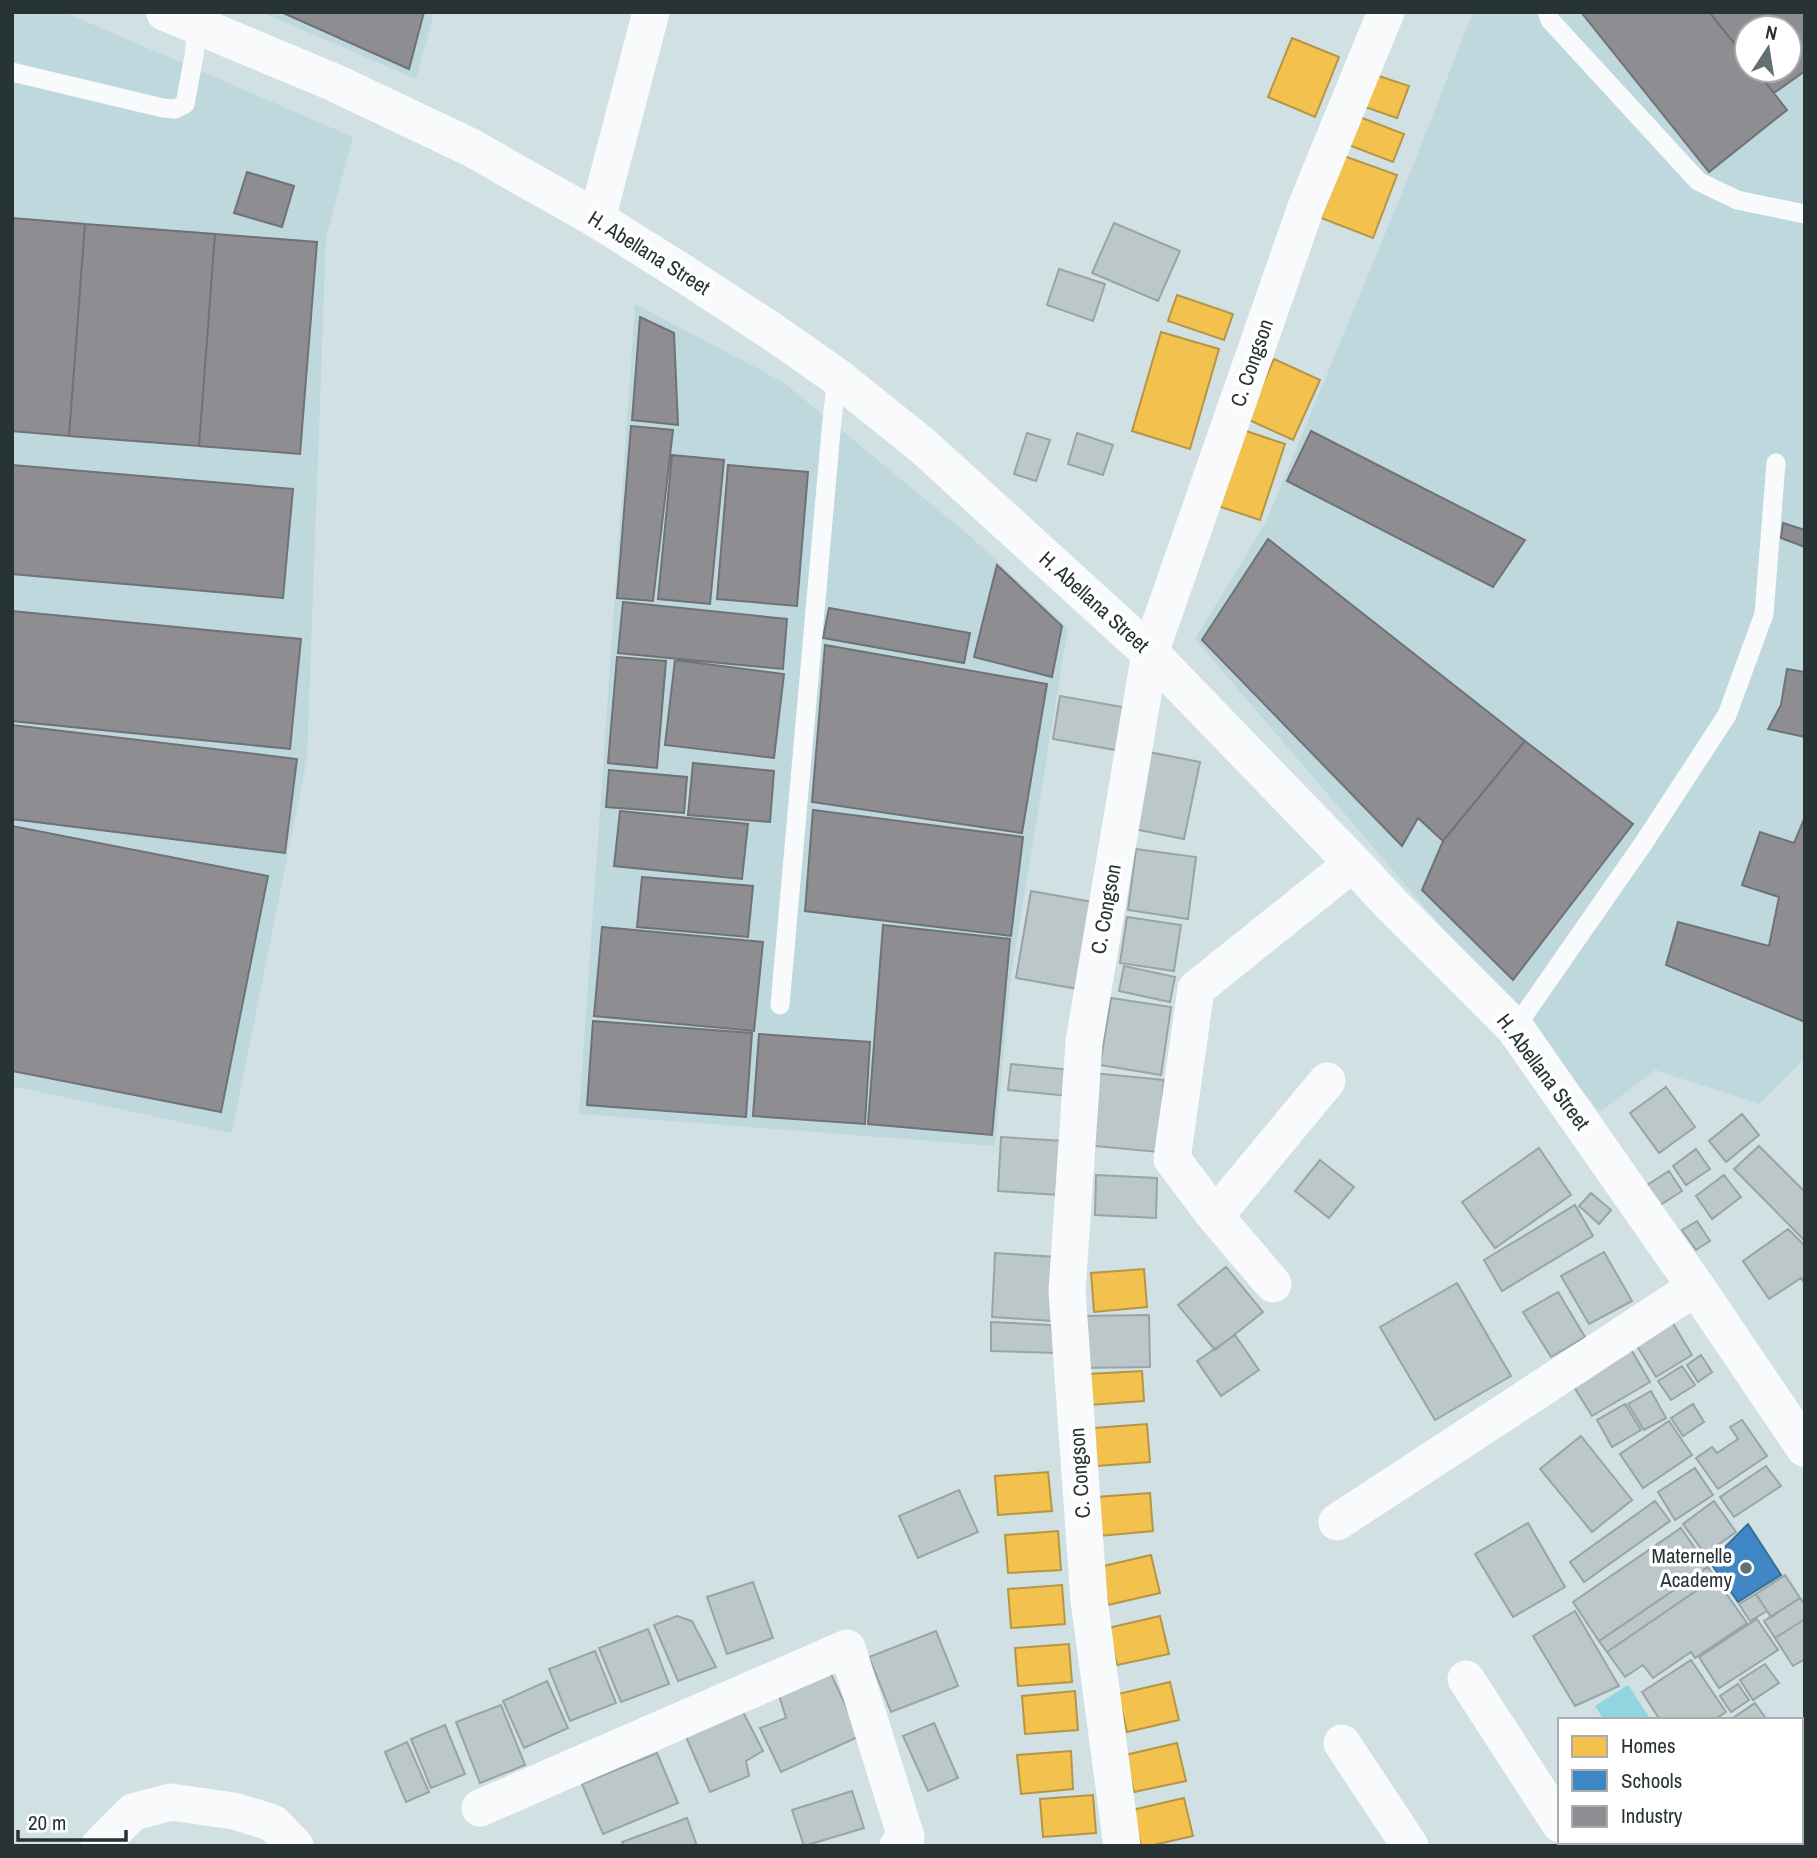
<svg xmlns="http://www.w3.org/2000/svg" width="1817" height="1858" font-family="'Archivo Narrow',sans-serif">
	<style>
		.built { fill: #bed8dd; fill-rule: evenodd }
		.green { fill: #90d5e0 }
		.homes { fill: #f2c14e; stroke: #b59646; stroke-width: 2 }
		.schools { fill: #3f88c5; stroke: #386e9a; stroke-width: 2 }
		.industry { fill: #8d8d92; stroke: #6f7276; stroke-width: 2 }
		.building { fill: #bbc7c9; stroke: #98a4a6; stroke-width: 2 }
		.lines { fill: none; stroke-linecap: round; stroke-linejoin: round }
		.service { stroke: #f8fafb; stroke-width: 19 }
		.minor { stroke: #f8fafb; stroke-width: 37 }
		.secondary { stroke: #f8fafb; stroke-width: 38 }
		.poi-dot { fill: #637072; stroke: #fff; stroke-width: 2.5 }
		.labels { text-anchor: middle; stroke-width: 7; stroke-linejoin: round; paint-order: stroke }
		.street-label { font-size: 21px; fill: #283335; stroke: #fff }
		.poi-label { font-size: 21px; fill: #283335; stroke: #fff; text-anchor: end }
	</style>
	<rect width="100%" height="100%" fill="#d1e0e3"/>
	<path class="built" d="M 12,12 L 64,12 L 353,137 L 326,237 L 307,759 L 232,1133 L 12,1086 Z
		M 261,12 L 434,12 L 416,79 Z
		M 1473,12 L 1805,12 L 1805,1058 L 1759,1104 L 1655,1070 L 1600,1112 L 1195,639 L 1266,522 L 1411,171 ZM 1747,28 L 1789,28 L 1789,70 L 1747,70 Z
		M 635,304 L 783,382 L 971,537 L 1068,628 L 1011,976 L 995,1146 L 579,1114 Z"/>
	<path class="green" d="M 1628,1685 L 1651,1720 L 1604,1720 L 1595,1706 Z"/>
	<path class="homes" d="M 1292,38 L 1339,57 L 1315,117 L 1268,97 Z
		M 1370,73 L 1409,86 L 1397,118 L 1359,105 Z
		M 1357,116 L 1404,134 L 1393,162 L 1346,144 Z
		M 1344,156 L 1397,175 L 1373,238 L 1321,218 Z
		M 1177,295 L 1233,314 L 1224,340 L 1168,321 Z
		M 1161,332 L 1219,349 L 1190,449 L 1132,431 Z
		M 1274,359 L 1320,380 L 1293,440 L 1247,419 Z
		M 1240,429 L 1285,444 L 1260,520 L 1215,505 Z
		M 1144,1269 L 1147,1307 L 1094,1312 L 1091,1273 Z
		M 1142,1371 L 1144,1401 L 1090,1405 L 1088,1374 Z
		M 1147,1424 L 1150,1462 L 1097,1466 L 1094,1428 Z
		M 1048,1472 L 1052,1511 L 998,1515 L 995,1476 Z
		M 1150,1493 L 1153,1531 L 1100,1536 L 1096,1497 Z
		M 1058,1531 L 1061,1570 L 1008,1573 L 1005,1535 Z
		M 1151,1555 L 1160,1593 L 1108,1605 L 1099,1567 Z
		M 1062,1585 L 1065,1624 L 1011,1628 L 1008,1589 Z
		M 1160,1616 L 1169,1654 L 1117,1665 L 1108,1628 Z
		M 1069,1644 L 1072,1682 L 1018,1686 L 1015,1648 Z
		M 1170,1682 L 1179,1720 L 1127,1732 L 1118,1694 Z
		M 1075,1691 L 1078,1730 L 1025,1734 L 1022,1696 Z
		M 1177,1743 L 1186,1781 L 1134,1792 L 1125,1755 Z
		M 1071,1751 L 1073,1789 L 1021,1794 L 1017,1755 Z
		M 1093,1795 L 1096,1833 L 1043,1837 L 1040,1799 Z
		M 1184,1798 L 1193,1836 L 1149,1846 L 1141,1846 L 1132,1810 Z"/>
	<path class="schools" d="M 1748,1524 L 1781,1575 L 1738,1602 L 1710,1562 Z"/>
	<path class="industry" d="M 281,12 L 424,12 L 409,69 Z
		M 1581,12 L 1709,12 L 1747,59 L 1747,70 L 1756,70 L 1787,110 L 1709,172 Z
		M 1709,12 L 1805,12 L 1805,71 L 1774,93 L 1756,70 L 1789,70 L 1789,28 L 1747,28 L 1747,59 Z
		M 247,172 L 294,186 L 282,227 L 234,213 Z
		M 12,218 L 85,224 L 69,436 L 12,431 Z
		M 85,224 L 215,234 L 199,446 L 69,436 Z
		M 215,234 L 317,242 L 300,454 L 199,446 Z
		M 640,317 L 674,333 L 678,425 L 632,420 Z
		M 631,426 L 673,430 L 653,601 L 617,598 Z
		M 1311,431 L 1525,540 L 1493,587 L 1287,481 Z
		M 672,455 L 724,460 L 710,604 L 658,599 Z
		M 12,465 L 293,489 L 283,598 L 12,574 Z
		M 728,465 L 808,472 L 797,606 L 717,599 Z
		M 1783,523 L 1805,530 L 1805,547 L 1781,538 Z
		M 1268,539 L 1525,741 L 1443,841 L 1418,818 L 1402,846 L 1202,640 Z
		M 997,565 L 1062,626 L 1052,677 L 974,657 Z
		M 623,602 L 787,619 L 783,669 L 618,653 Z
		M 829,608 L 970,633 L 964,663 L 823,638 Z
		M 12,611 L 301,639 L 290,749 L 12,721 Z
		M 825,645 L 1047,684 L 1022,833 L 812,802 Z
		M 617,657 L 666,661 L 657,768 L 608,763 Z
		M 675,660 L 784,674 L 774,758 L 665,745 Z
		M 1787,669 L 1805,672 L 1805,737 L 1768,729 L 1781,705 Z
		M 12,725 L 297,759 L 285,853 L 12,819 Z
		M 1525,741 L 1633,824 L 1513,980 L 1422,890 L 1443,841 Z
		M 693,763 L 774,771 L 770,822 L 688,815 Z
		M 609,770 L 687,777 L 684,813 L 606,807 Z
		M 813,810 L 1023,837 L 1011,936 L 805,911 Z
		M 620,811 L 748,824 L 742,879 L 614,866 Z
		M 1805,817 L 1805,1022 L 1666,965 L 1678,922 L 1769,946 L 1779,897 L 1742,885 L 1760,832 L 1794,843 Z
		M 12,826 L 268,876 L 221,1112 L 12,1071 Z
		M 642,877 L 753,886 L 748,937 L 637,927 Z
		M 883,925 L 1010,939 L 992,1135 L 868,1124 Z
		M 602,927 L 763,942 L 754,1031 L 594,1016 Z
		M 593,1021 L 752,1033 L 746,1117 L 587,1105 Z
		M 759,1034 L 870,1042 L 865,1124 L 753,1116 Z"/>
	<path class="building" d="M 1114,223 L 1180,251 L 1158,301 L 1092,273 Z
		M 1059,269 L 1105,284 L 1093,321 L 1047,305 Z
		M 1027,433 L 1050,440 L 1036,481 L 1014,474 Z
		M 1077,433 L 1113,445 L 1103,475 L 1068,464 Z
		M 1060,696 L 1128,708 L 1121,751 L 1053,739 Z
		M 1144,751 L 1200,762 L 1184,839 L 1129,828 Z
		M 1136,849 L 1196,857 L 1188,919 L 1128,910 Z
		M 1031,891 L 1093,902 L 1078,989 L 1016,978 Z
		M 1127,917 L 1181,925 L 1174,971 L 1120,963 Z
		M 1124,966 L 1175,977 L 1170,1002 L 1119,991 Z
		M 1111,998 L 1171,1007 L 1161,1075 L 1100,1065 Z
		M 1011,1064 L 1071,1070 L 1068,1096 L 1008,1090 Z
		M 1092,1073 L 1164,1080 L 1158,1152 L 1085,1145 Z
		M 1666,1087 L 1695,1127 L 1659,1153 L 1630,1113 Z
		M 1742,1114 L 1759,1135 L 1726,1162 L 1709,1141 Z
		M 1001,1137 L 1063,1141 L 1059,1195 L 998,1191 Z
		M 1759,1146 L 1805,1192 L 1805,1241 L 1734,1169 Z
		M 1539,1148 L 1571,1195 L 1495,1248 L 1462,1202 Z
		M 1696,1149 L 1710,1169 L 1686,1185 L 1673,1166 Z
		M 1320,1160 L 1354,1187 L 1329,1218 L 1295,1191 Z
		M 1669,1171 L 1682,1191 L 1660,1205 L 1647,1185 Z
		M 1096,1175 L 1157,1178 L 1156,1218 L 1095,1215 Z
		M 1724,1175 L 1741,1197 L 1712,1219 L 1696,1196 Z
		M 1591,1193 L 1611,1210 L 1599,1224 L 1579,1206 Z
		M 1575,1205 L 1593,1236 L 1502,1291 L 1484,1260 Z
		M 1697,1221 L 1710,1241 L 1696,1250 L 1682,1230 Z
		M 1788,1229 L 1805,1246 L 1805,1284 L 1801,1278 L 1769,1299 L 1743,1261 Z
		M 1604,1252 L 1632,1301 L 1589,1324 L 1561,1276 Z
		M 995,1253 L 1056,1257 L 1052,1321 L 992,1317 Z
		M 1226,1267 L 1263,1312 L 1215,1350 L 1178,1305 Z
		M 1457,1283 L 1511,1376 L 1435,1420 L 1380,1327 Z
		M 1558,1292 L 1585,1337 L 1551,1357 L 1523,1312 Z
		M 1149,1315 L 1150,1367 L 1080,1368 L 1079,1316 Z
		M 1671,1320 L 1692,1355 L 1656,1377 L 1634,1341 Z
		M 991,1322 L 1051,1325 L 1055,1353 L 991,1351 Z
		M 1235,1335 L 1259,1370 L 1221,1396 L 1197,1361 Z
		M 1625,1339 L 1650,1382 L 1592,1416 L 1566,1374 Z
		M 1701,1355 L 1712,1372 L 1698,1382 L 1687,1365 Z
		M 1682,1366 L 1695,1385 L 1671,1400 L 1658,1381 Z
		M 1651,1391 L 1666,1418 L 1644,1430 L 1628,1404 Z
		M 1625,1404 L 1641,1430 L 1612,1447 L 1597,1420 Z
		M 1693,1404 L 1704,1422 L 1683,1436 L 1671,1418 Z
		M 1742,1420 L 1767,1456 L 1718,1489 L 1696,1458 L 1712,1447 L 1717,1453 L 1738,1439 L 1730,1427 Z
		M 1669,1421 L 1692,1455 L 1643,1488 L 1620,1454 Z
		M 1581,1436 L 1632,1500 L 1592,1532 L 1540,1469 Z
		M 1766,1466 L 1781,1486 L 1734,1517 L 1720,1497 Z
		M 1695,1468 L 1713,1495 L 1675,1520 L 1658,1492 Z
		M 959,1490 L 978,1532 L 918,1558 L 899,1516 Z
		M 1655,1501 L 1670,1521 L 1584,1582 L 1570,1562 Z
		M 1714,1501 L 1736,1532 L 1705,1554 L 1683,1524 Z
		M 1528,1523 L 1565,1587 L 1513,1617 L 1475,1554 Z
		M 1681,1528 L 1708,1567 L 1599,1641 L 1573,1602 Z
		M 1708,1567 L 1715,1578 L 1607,1652 L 1599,1641 Z
		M 1785,1575 L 1800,1598 L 1771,1617 L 1756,1594 Z
		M 1715,1578 L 1747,1623 L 1695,1658 L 1691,1652 L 1653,1678 L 1643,1665 L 1625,1677 L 1607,1652 Z
		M 753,1582 L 773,1638 L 727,1654 L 707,1597 Z
		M 1756,1594 L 1767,1611 L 1750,1621 L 1739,1604 Z
		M 1800,1598 L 1805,1604 L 1805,1619 L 1775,1638 L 1764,1621 Z
		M 1575,1611 L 1619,1686 L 1575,1706 L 1533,1636 Z
		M 677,1616 L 692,1621 L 716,1667 L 678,1681 L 654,1625 Z
		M 1757,1619 L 1778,1650 L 1719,1688 L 1699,1657 Z
		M 1805,1619 L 1805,1659 L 1793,1666 L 1775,1638 Z
		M 648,1629 L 669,1684 L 621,1702 L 599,1648 Z
		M 936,1631 L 958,1686 L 891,1712 L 869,1657 Z
		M 595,1651 L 616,1703 L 570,1721 L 549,1669 Z
		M 1691,1660 L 1726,1712 L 1714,1720 L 1660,1720 L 1642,1692 Z
		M 1765,1664 L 1779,1683 L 1753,1700 L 1740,1680 Z
		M 830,1672 L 860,1736 L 781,1772 L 760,1728 L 786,1718 L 778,1692 Z
		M 547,1681 L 568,1728 L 524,1748 L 503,1701 Z
		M 1738,1684 L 1749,1700 L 1731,1712 L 1720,1696 Z
		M 1755,1703 L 1767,1720 L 1730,1720 Z
		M 501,1705 L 525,1765 L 480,1783 L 456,1722 Z
		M 743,1712 L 763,1751 L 746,1761 L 749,1776 L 710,1792 L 686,1737 Z
		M 934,1723 L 958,1778 L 928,1791 L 903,1736 Z
		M 445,1725 L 465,1774 L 431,1788 L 411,1739 Z
		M 407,1742 L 429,1792 L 406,1802 L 385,1752 Z
		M 657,1753 L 678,1803 L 603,1834 L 582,1784 Z
		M 852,1791 L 864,1828 L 804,1846 L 792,1810 Z
		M 687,1818 L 697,1846 L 624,1846 L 622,1842 Z
		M 1678,1842 L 1719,1842 L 1713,1846 L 1680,1846 Z"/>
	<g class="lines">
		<path class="service" d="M 1547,12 L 1550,20 L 1698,181 L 1737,200 L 1805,214
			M 12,72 L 163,108 L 175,109 L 185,104 L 194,56 L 197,26
			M 780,1005 L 832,420 L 837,377
			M 1515,1028 L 1645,841 L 1727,715 L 1764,614 L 1776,463"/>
		<path class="minor" d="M 597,219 L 651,12
			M 1215,1216 L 1327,1081
			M 1273,1284 L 1215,1216 L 1172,1159 L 1196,989 L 1353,863
			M 1337,1522 L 1696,1287
			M 1466,1679 L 1560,1824
			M 1342,1743 L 1410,1846
			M 480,1808 L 847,1648 L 906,1837 L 898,1846
			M 99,1846 L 133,1812 L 171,1802 L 234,1811 L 264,1820 L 274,1824 L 295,1846
			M 1122,1846 L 1089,1600 L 1067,1291 L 1084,1042 L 1150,653 L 1306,207 L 1386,12"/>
		<path class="secondary" d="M 165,12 L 333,82 L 470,147 L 597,219 L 681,272 L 770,330 L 837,377 L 923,446 L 1150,653 L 1353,863 L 1391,904 L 1515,1028 L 1696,1287 L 1805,1448"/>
	</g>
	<circle class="poi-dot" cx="1746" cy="1568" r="7"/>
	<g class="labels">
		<g class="street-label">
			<text transform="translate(649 253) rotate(32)" y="7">H. Abellana Street</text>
			<text transform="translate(1252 363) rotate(-71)" y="7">C. Congson</text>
			<text transform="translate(1094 602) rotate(42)" y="7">H. Abellana Street</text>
			<text transform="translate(1106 909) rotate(-80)" y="7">C. Congson</text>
			<text transform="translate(1543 1072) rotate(53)" y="7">H. Abellana Street</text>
			<text transform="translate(1080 1473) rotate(-94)" y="7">C. Congson</text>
		</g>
		<g class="poi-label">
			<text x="1732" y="1563">Maternelle<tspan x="1732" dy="24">Academy</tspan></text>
		</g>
	</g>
	<rect width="1817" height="1858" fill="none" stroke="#283335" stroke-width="28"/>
	<rect x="1558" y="1718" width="245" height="126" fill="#ffffff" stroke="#a9adae" stroke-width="2"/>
	<rect x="1572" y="1736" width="35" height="21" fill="#f2c14e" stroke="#a9adae" stroke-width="2"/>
	<text x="1621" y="1753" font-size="21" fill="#283335">Homes</text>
	<rect x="1572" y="1770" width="35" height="21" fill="#3f88c5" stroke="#a9adae" stroke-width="2"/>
	<text x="1621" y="1788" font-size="21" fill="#283335">Schools</text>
	<rect x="1572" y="1806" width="35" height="21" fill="#8d8d92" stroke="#a9adae" stroke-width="2"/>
	<text x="1621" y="1823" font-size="21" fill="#283335">Industry</text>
	<g transform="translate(1768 49) rotate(12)"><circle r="33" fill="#ffffff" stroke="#a9adae" stroke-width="2"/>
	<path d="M0-5L12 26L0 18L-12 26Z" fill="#637072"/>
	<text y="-10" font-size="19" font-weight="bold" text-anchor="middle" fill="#283335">N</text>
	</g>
	<path d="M18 1830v10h108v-10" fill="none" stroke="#283335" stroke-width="3.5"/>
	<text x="28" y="1830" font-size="21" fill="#283335" stroke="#ffffff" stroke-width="5" paint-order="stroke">20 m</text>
</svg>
